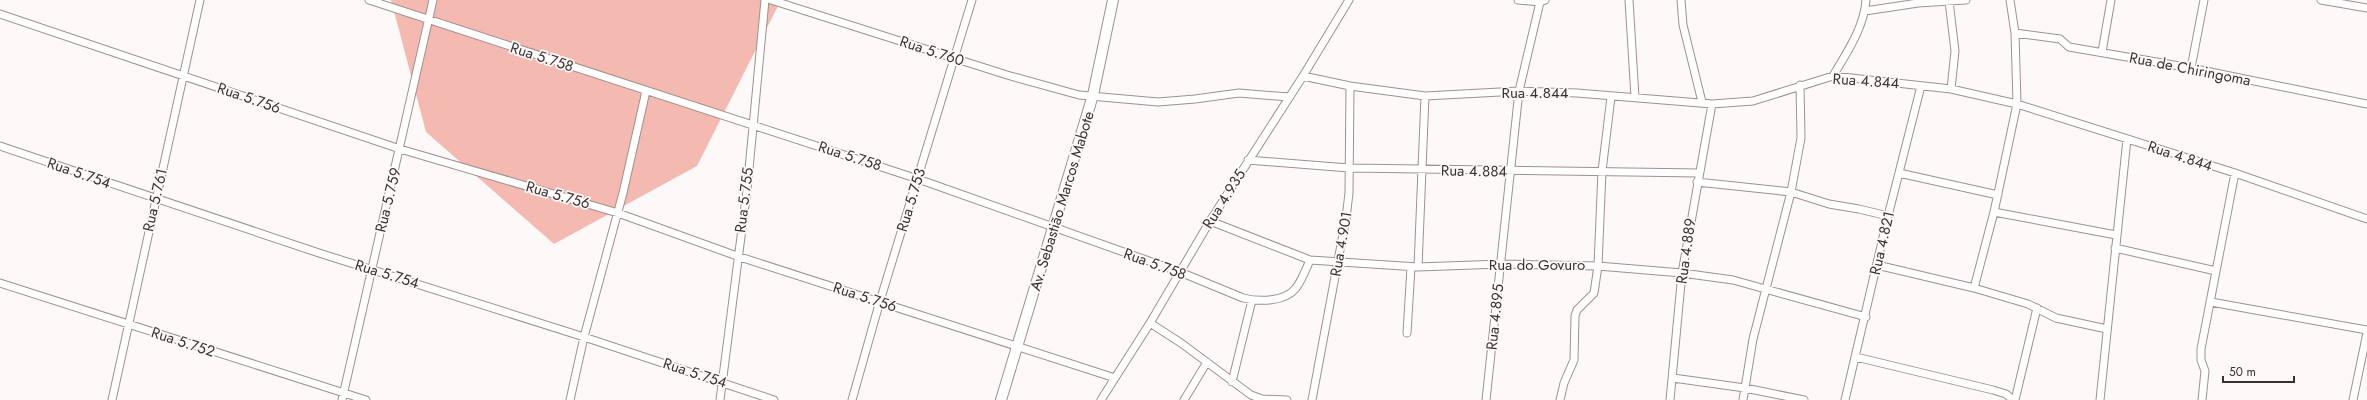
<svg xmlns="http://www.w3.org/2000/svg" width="2367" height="400" font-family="Jost,sans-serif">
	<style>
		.green { fill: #f4bab1 }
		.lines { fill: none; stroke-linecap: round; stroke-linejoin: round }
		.minor-casing { stroke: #a28f8c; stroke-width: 9 }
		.secondary-casing { stroke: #a28f8c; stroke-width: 12 }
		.minor { stroke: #fff; stroke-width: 7 }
		.secondary { stroke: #fff; stroke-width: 10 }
		.labels { text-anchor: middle; stroke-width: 3.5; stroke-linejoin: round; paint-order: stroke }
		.street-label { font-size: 15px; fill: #393130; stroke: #fdf9f8 }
	</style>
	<rect width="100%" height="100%" fill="#fdf9f8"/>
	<path class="green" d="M 391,0 L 781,0 L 697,166 L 554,244 L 426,132 Z"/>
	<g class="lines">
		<g class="minor-casing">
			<path id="minor" d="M 369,0 L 918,179 L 1180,272 L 1243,298 C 1259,302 1285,302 1296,288 C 1302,280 1306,269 1310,260
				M 771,0 L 1007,75 L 1079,95 L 1158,102 L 1195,99 L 1239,93 L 1289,97
				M 1518,0 L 1540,2
				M 1629,0 L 1635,97
				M 1681,0 L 1683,25 L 1702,102
				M 2321,0 L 2367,8
				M 1949,1 L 1955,51 L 1951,89
				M 1865,11 L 1918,3 L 1966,0
				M 0,14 L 400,149 L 618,213 L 737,256 L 1115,378
				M 2015,33 L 2060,39 L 2069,47 L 2191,68 L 2367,104
				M 2102,52 L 2111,0
				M 2191,68 L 2204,0
				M 1303,76 L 1350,86 L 1425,96 L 1519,91 L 1577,93 L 1712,104 L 1753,101 L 1833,76 L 1951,89 L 2017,104 L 2235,173 L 2367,219
				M 1833,76 C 1847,52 1864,28 1866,0
				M 0,146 L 319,253 L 584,337 L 774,400
				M 1248,160 L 1349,168 L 1699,173
				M 1899,173 L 1998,195
				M 1697,182 L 1791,192 L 1829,204 L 1859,209 L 1888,216
				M 1994,212 L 2116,235
				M 1210,221 L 1310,260 L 1418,267 L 1501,264 L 1598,266 L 1682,273 L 1733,280 L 1866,317
				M 2115,248 L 2216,271
				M 1877,265 L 1974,288 L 2028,304 L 2056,318 L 2107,329
				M 1418,267 L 1425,96
				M 0,283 L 366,400
				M 1974,288 L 1994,212 L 2017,104 L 2015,33 L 2010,0
				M 2211,302 L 2367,330
				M 1150,323 L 1181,343 L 1251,395 L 1262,399 L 1287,400
				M 1407,333 L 1411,267
				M 1856,357 L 1993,390 L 2006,394 L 2013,400
				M 1673,378 L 1745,388 L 1804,400
				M 1232,382 L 1252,300
				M 112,400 L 200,0
				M 342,400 L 433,0
				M 570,400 L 584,337 L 623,193 L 646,91
				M 720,400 L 747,190 L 765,0
				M 852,400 L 880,301 L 972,0
				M 1101,400 L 1150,323 L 1210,221 L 1303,76 L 1349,0
				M 1184,400 L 1207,362
				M 1312,400 L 1346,218 L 1349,193 L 1350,86
				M 1486,400 L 1519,91 L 1540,2 L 1545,0
				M 1560,400 L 1564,383 L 1574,360 L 1575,316 L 1577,310 L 1594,293 L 1598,266 L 1602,171 L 1611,97
				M 1670,400 L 1682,273 L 1712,104
				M 1743,400 L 1753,339 L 1791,192 L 1801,138 L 1800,85
				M 1845,400 L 1888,216 L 1921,86
				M 2015,400 L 2037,308
				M 2100,400 L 2127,139
				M 2202,400 L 2205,371 L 2201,360 L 2201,349 L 2235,173
				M 2353,400 L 2367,333"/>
		</g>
		<g class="secondary-casing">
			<path id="secondary" d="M 1001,400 L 1093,95 L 1113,0"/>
		</g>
		<use href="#minor" class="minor"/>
		<use href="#secondary" class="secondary"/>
	</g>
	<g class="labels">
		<g class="street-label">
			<text transform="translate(932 51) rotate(18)" y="5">Rua 5.760</text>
			<text transform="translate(542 57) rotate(18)" y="5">Rua 5.758</text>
			<text transform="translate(2190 69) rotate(11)" y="5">Rua de Chiringoma</text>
			<text transform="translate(1866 81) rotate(4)" y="5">Rua 4.844</text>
			<text x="1535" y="98">Rua 4.844</text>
			<text transform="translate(249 98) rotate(19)" y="5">Rua 5.756</text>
			<text transform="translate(850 156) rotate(18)" y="5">Rua 5.758</text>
			<text transform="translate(2180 156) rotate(18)" y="5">Rua 4.844</text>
			<text transform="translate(1474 171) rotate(1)" y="5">Rua 4.884</text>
			<text transform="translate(79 173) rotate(19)" y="5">Rua 5.754</text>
			<text transform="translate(558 195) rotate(16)" y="5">Rua 5.756</text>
			<text transform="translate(1224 199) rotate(-58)" y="5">Rua 4.935</text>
			<text transform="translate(155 200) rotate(-77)" y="5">Rua 5.761</text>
			<text transform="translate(388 200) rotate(-76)" y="5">Rua 5.759</text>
			<text transform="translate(744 200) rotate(-83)" y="5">Rua 5.755</text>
			<text transform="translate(911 200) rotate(-73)" y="5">Rua 5.753</text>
			<text transform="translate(1062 201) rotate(-73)" y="5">Av. Sebastião Marcos Mabote</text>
			<text transform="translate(1882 243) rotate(-77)" y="5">Rua 4.821</text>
			<text transform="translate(1341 244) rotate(-80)" y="5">Rua 4.901</text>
			<text transform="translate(1686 251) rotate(-82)" y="5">Rua 4.889</text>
			<text transform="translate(1155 264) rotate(20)" y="5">Rua 5.758</text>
			<text x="1537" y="270">Rua do Govuro</text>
			<text transform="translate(387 274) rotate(17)" y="5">Rua 5.754</text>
			<text transform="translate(865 297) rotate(18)" y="5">Rua 5.756</text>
			<text transform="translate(1495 317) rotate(-84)" y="5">Rua 4.895</text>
			<text transform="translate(183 342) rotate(18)" y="5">Rua 5.752</text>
			<text transform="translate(695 373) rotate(18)" y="5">Rua 5.754</text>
		</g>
	</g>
	<path d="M2223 376v6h71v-6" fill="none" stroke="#393130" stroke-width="2"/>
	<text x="2229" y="376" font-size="12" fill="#393130" stroke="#fdf9f8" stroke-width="3" paint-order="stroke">50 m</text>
</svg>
